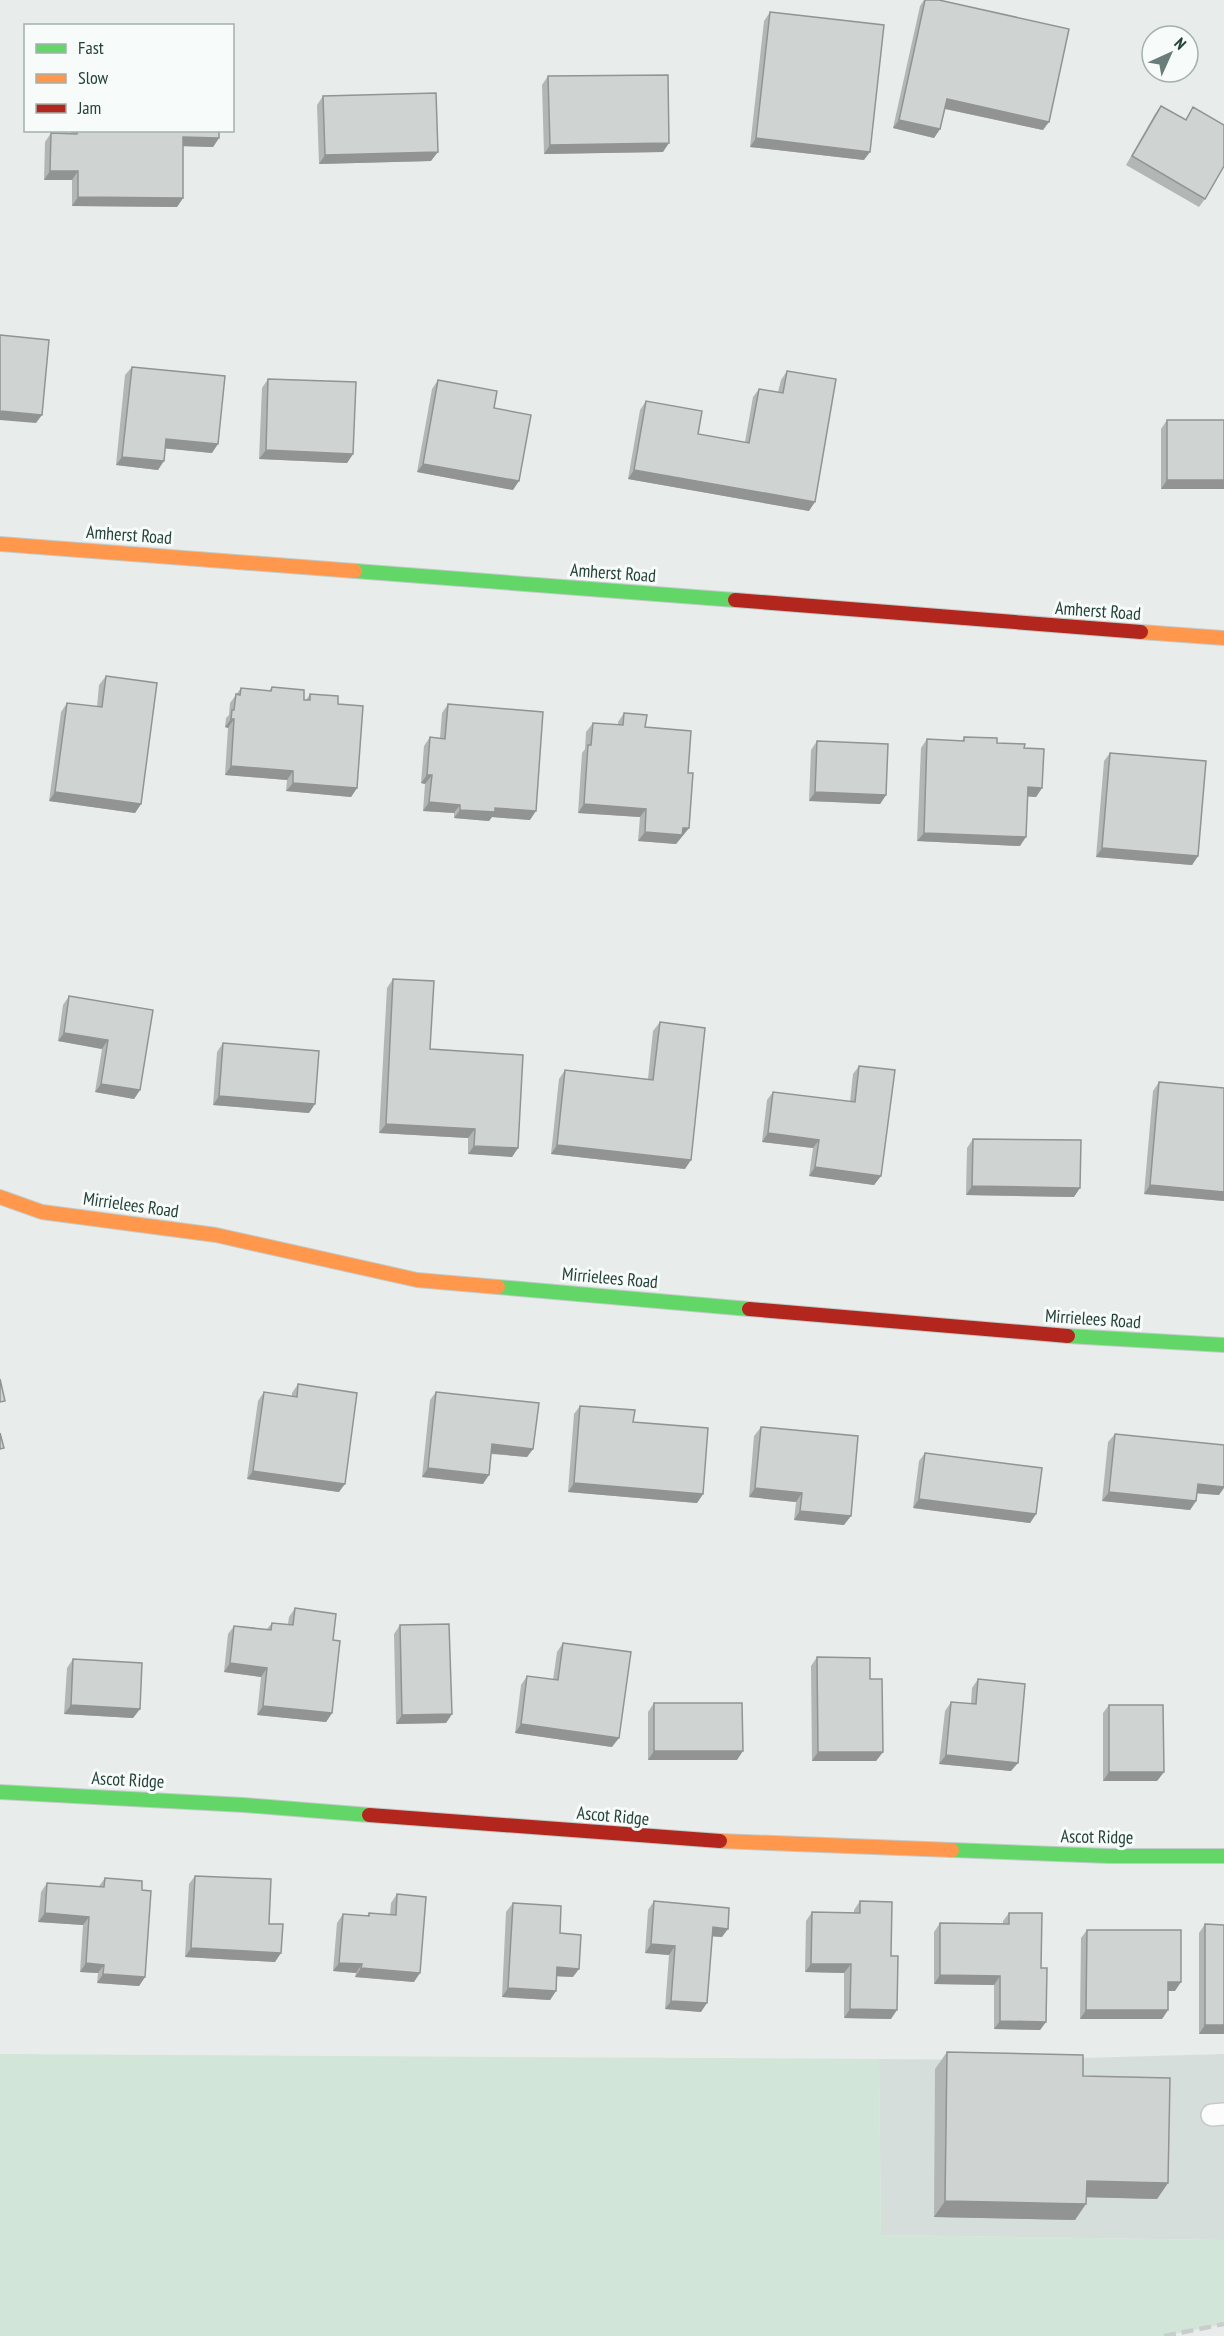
<svg xmlns="http://www.w3.org/2000/svg" width="1224" height="2336" font-family="'PT Sans Narrow',sans-serif">
	<style>
		.built { fill: #d6dedb }
		.green { fill: #d1e6d8 }
		.lines { fill: none; stroke-linecap: round; stroke-linejoin: round }
		.lane-casing { stroke: #c5cac8; stroke-width: 24 }
		.fast-casing { stroke: #c3cbc8; stroke-width: 16 }
		.slow-casing { stroke: #c3cbc8; stroke-width: 16 }
		.jam-casing { stroke: #c3cbc8; stroke-width: 16 }
		.lane { stroke: #fcfcfc; stroke-width: 21 }
		.fast { stroke: #63d668; stroke-width: 14 }
		.slow { stroke: #ff974d; stroke-width: 14 }
		.jam { stroke: #b3261e; stroke-width: 14 }
		.rail { stroke: #c9cdcc; stroke-width: 4.5; stroke-dasharray: 12 6; stroke-linecap: butt }
		.wall { fill: #b2b6b5 }
		.shaded-wall { fill: #919493 }
		.building { fill: #cfd4d2; stroke: #919493; stroke-width: 1.5 }
		.labels { text-anchor: middle; stroke-width: 6; stroke-linejoin: round; paint-order: stroke }
		.street-label { font-size: 18px; fill: #24423a; stroke: #f7fbf9 }
	</style>
	<rect width="100%" height="100%" fill="#e8edeb"/>
	<path class="built" d="M 1224,2054 L 1224,2240 L 881,2235 L 879,2059 L 1005,2060 Z"/>
	<path class="green" d="M 0,2054 L 879,2059 L 881,2235 L 1224,2240 L 1224,2324 L 1164,2336 L 0,2336 Z"/>
	<g class="lines">
		<g class="lane-casing">
			<path id="lane" d="M 1212,2115 L 1224,2114"/>
		</g>
		<g class="fast-casing">
			<path id="fast" d="M 355,571 L 735,600
				M 498,1287 L 749,1309
				M 1068,1336 L 1224,1345
				M 0,1792 L 244,1805 L 369,1815
				M 952,1850 L 1109,1856 L 1224,1856"/>
		</g>
		<g class="slow-casing">
			<path id="slow" d="M 0,544 L 355,571
				M 1141,632 L 1224,638
				M 0,1197 L 42,1212 L 216,1235 L 417,1280 L 498,1287
				M 720,1841 L 952,1850"/>
		</g>
		<g class="jam-casing">
			<path id="jam" d="M 735,600 L 1141,632
				M 749,1309 L 1068,1336
				M 369,1815 L 720,1841"/>
		</g>
		<use href="#lane" class="lane"/>
		<use href="#fast" class="fast"/>
		<use href="#slow" class="slow"/>
		<use href="#jam" class="jam"/>
		<path class="rail" d="M 1164,2336 L 1224,2324"/>
	</g>
	<path class="wall" d="M 924,0 L 939,0 L 1043,130 L 945,109 L 940,129 L 934,138 L 893,128 L 920,6 Z
		M 770,12 L 864,160 L 750,147 L 764,21 Z
		M 548,76 L 663,152 L 544,154 L 542,85 Z
		M 323,96 L 431,161 L 319,164 L 317,105 Z
		M 1161,106 L 1185,120 L 1193,107 L 1205,199 L 1199,207 L 1126,165 L 1155,114 Z
		M 71,130 L 219,130 L 219,138 L 213,147 L 183,146 L 183,198 L 177,207 L 72,206 L 72,180 L 44,180 L 45,142 L 51,133 L 71,133 Z
		M 132,367 L 212,453 L 165,448 L 158,470 L 116,465 L 125,375 Z
		M 787,371 L 809,511 L 628,479 L 640,410 L 646,401 L 698,434 L 745,442 L 753,397 L 759,389 L 778,392 L 781,380 Z
		M 268,379 L 353,454 L 347,463 L 259,459 L 262,388 Z
		M 438,380 L 494,408 L 513,490 L 417,472 L 432,389 Z
		M 1167,420 L 1224,420 L 1224,489 L 1161,489 L 1161,429 Z
		M 106,676 L 141,804 L 135,813 L 49,801 L 61,712 L 67,703 L 97,707 L 99,685 Z
		M 272,687 L 304,700 L 306,700 L 310,694 L 338,704 L 357,788 L 351,797 L 286,791 L 287,780 L 225,775 L 228,728 L 225,727 L 226,718 L 229,715 L 230,703 L 241,688 L 269,691 Z
		M 448,704 L 530,820 L 492,817 L 489,821 L 454,818 L 454,813 L 423,811 L 425,784 L 421,783 L 424,746 L 430,737 L 440,738 L 442,713 Z
		M 624,713 L 645,727 L 688,773 L 689,828 L 676,844 L 638,841 L 640,817 L 578,813 L 582,753 L 585,749 L 586,732 L 593,723 L 618,725 L 618,722 Z
		M 964,737 L 1024,748 L 1042,788 L 1036,797 L 1027,796 L 1020,846 L 917,841 L 921,748 L 927,739 L 962,741 Z
		M 817,741 L 886,795 L 880,804 L 809,801 L 811,750 Z
		M 1110,753 L 1198,856 L 1192,865 L 1096,857 L 1104,761 Z
		M 393,979 L 430,1049 L 518,1148 L 512,1157 L 468,1154 L 468,1138 L 379,1133 L 387,988 Z
		M 69,996 L 153,1010 L 140,1090 L 134,1099 L 95,1092 L 102,1049 L 58,1041 L 63,1005 Z
		M 660,1022 L 685,1169 L 551,1154 L 559,1079 L 565,1070 L 648,1079 L 653,1031 Z
		M 223,1043 L 309,1113 L 213,1105 L 217,1052 Z
		M 859,1066 L 881,1176 L 874,1185 L 809,1176 L 813,1148 L 762,1142 L 767,1100 L 773,1092 L 850,1102 L 853,1074 Z
		M 1159,1082 L 1224,1088 L 1224,1201 L 1144,1194 L 1153,1091 Z
		M 973,1139 L 1074,1197 L 966,1195 L 967,1148 Z
		M 298,1384 L 339,1492 L 247,1479 L 258,1401 L 264,1392 L 292,1396 L 292,1393 Z
		M 436,1392 L 533,1449 L 527,1457 L 491,1454 L 483,1484 L 422,1477 L 430,1400 Z
		M 580,1406 L 633,1422 L 703,1494 L 697,1503 L 568,1492 L 574,1414 Z
		M 761,1427 L 844,1525 L 794,1520 L 796,1502 L 749,1497 L 754,1436 Z
		M 1115,1434 L 1219,1495 L 1197,1493 L 1196,1501 L 1190,1510 L 1102,1501 L 1108,1442 Z
		M 925,1453 L 1036,1514 L 1030,1523 L 913,1508 L 919,1461 Z
		M 295,1608 L 333,1640 L 332,1713 L 326,1722 L 257,1715 L 261,1677 L 224,1672 L 228,1634 L 234,1626 L 267,1629 L 272,1623 L 288,1624 L 289,1617 Z
		M 400,1625 L 452,1714 L 446,1723 L 396,1724 L 394,1634 Z
		M 563,1643 L 612,1747 L 515,1733 L 521,1685 L 527,1676 L 553,1680 L 557,1652 Z
		M 817,1657 L 883,1752 L 876,1761 L 812,1761 L 811,1666 Z
		M 73,1659 L 140,1709 L 133,1718 L 64,1714 L 67,1668 Z
		M 978,1679 L 1011,1771 L 939,1764 L 945,1711 L 951,1702 L 971,1704 L 972,1688 Z
		M 654,1703 L 737,1760 L 648,1760 L 648,1712 Z
		M 1109,1705 L 1164,1772 L 1157,1781 L 1103,1781 L 1103,1713 Z
		M 195,1876 L 269,1924 L 275,1962 L 185,1957 L 189,1884 Z
		M 105,1878 L 142,1890 L 145,1977 L 139,1986 L 97,1983 L 98,1973 L 80,1972 L 83,1925 L 38,1922 L 41,1892 L 47,1883 L 99,1886 Z
		M 397,1894 L 414,1982 L 355,1977 L 356,1973 L 333,1971 L 337,1923 L 343,1914 L 367,1916 L 369,1913 L 390,1915 L 391,1903 Z
		M 654,1901 L 722,1937 L 712,1936 L 701,2012 L 665,2009 L 669,1955 L 645,1953 L 648,1910 Z
		M 860,1901 L 891,2019 L 844,2018 L 844,1973 L 805,1972 L 806,1921 L 812,1912 L 854,1913 L 854,1910 Z
		M 513,1903 L 560,1933 L 573,1977 L 557,1976 L 556,1991 L 550,2000 L 502,1997 L 506,1912 Z
		M 1009,1913 L 1041,1968 L 1046,2022 L 1040,2030 L 994,2029 L 994,1985 L 934,1984 L 934,1932 L 940,1923 L 1003,1924 L 1003,1921 Z
		M 1205,1924 L 1224,2034 L 1199,2034 L 1199,1933 Z
		M 1087,1930 L 1175,1991 L 1168,1991 L 1168,2010 L 1162,2019 L 1080,2019 L 1081,1938 Z
		M 947,2052 L 1083,2076 L 1168,2183 L 1157,2199 L 1087,2197 L 1075,2220 L 934,2217 L 935,2069 Z"/>
	<path class="shaded-wall" d="M 947,99 L 1049,122 L 1043,130 L 941,108 Z
		M 899,120 L 940,129 L 934,138 L 893,128 Z
		M 183,137 L 219,138 L 213,147 L 177,146 Z
		M 756,138 L 870,152 L 864,160 L 750,147 Z
		M 669,143 L 663,152 L 544,154 L 550,145 Z
		M 438,152 L 431,161 L 319,164 L 325,155 Z
		M 50,171 L 78,171 L 72,180 L 44,180 Z
		M 78,197 L 183,198 L 177,207 L 72,206 Z
		M 0,411 L 42,415 L 36,423 L 0,420 Z
		M 166,439 L 218,444 L 212,453 L 160,448 Z
		M 266,450 L 353,454 L 347,463 L 259,459 Z
		M 122,457 L 164,461 L 158,470 L 116,465 Z
		M 423,464 L 519,481 L 513,490 L 417,472 Z
		M 634,470 L 815,502 L 809,511 L 628,479 Z
		M 1167,480 L 1224,480 L 1224,489 L 1161,489 Z
		M 231,719 L 234,719 L 228,728 L 225,727 Z
		M 231,766 L 293,771 L 287,780 L 225,775 Z
		M 427,775 L 432,775 L 425,784 L 421,783 Z
		M 293,783 L 357,788 L 351,797 L 286,791 Z
		M 1028,787 L 1042,788 L 1036,797 L 1021,796 Z
		M 55,792 L 141,804 L 135,813 L 49,801 Z
		M 815,792 L 886,795 L 880,804 L 809,801 Z
		M 429,802 L 460,805 L 454,813 L 423,811 Z
		M 584,804 L 646,809 L 640,817 L 578,813 Z
		M 495,808 L 536,811 L 530,820 L 492,817 L 489,821 L 454,818 L 460,810 Z
		M 683,828 L 689,828 L 676,844 L 638,841 L 645,832 Z
		M 924,833 L 1026,837 L 1020,846 L 917,841 Z
		M 1102,848 L 1198,856 L 1192,865 L 1096,857 Z
		M 64,1033 L 108,1040 L 102,1049 L 58,1041 Z
		M 101,1084 L 140,1090 L 134,1099 L 95,1092 Z
		M 219,1096 L 315,1104 L 309,1113 L 213,1105 Z
		M 386,1124 L 475,1129 L 468,1138 L 379,1133 Z
		M 768,1133 L 819,1140 L 813,1148 L 762,1142 Z
		M 557,1145 L 691,1160 L 685,1169 L 551,1154 Z
		M 474,1146 L 518,1148 L 512,1157 L 468,1154 Z
		M 815,1167 L 881,1176 L 874,1185 L 809,1176 Z
		M 1150,1185 L 1224,1192 L 1224,1201 L 1144,1194 Z
		M 972,1186 L 1080,1188 L 1074,1197 L 966,1195 Z
		M 492,1444 L 533,1449 L 527,1457 L 486,1453 Z
		M 428,1468 L 489,1475 L 483,1484 L 422,1477 Z
		M 253,1471 L 345,1484 L 339,1492 L 247,1479 Z
		M 574,1483 L 703,1494 L 697,1503 L 568,1492 Z
		M 1198,1484 L 1224,1487 L 1224,1488 L 1219,1495 L 1192,1493 Z
		M 755,1488 L 802,1493 L 796,1502 L 749,1497 Z
		M 1109,1492 L 1196,1501 L 1190,1510 L 1102,1501 Z
		M 919,1499 L 1036,1514 L 1030,1523 L 913,1508 Z
		M 800,1511 L 851,1516 L 844,1525 L 794,1520 Z
		M 230,1663 L 267,1668 L 261,1677 L 224,1672 Z
		M 71,1705 L 140,1709 L 133,1718 L 64,1714 Z
		M 263,1706 L 332,1713 L 326,1722 L 257,1715 Z
		M 452,1714 L 446,1723 L 396,1724 L 402,1715 Z
		M 521,1724 L 619,1738 L 612,1747 L 515,1733 Z
		M 654,1751 L 743,1751 L 737,1760 L 648,1760 Z
		M 818,1752 L 883,1752 L 876,1761 L 812,1761 Z
		M 946,1755 L 1018,1763 L 1011,1771 L 939,1764 Z
		M 1109,1772 L 1164,1772 L 1157,1781 L 1103,1781 Z
		M 45,1913 L 89,1917 L 83,1925 L 38,1922 Z
		M 713,1927 L 728,1929 L 722,1937 L 707,1936 Z
		M 651,1944 L 675,1946 L 669,1955 L 645,1953 Z
		M 191,1948 L 281,1953 L 275,1962 L 185,1957 Z
		M 86,1963 L 104,1965 L 98,1973 L 80,1972 Z
		M 339,1963 L 362,1964 L 356,1973 L 333,1971 Z
		M 811,1964 L 851,1964 L 844,1973 L 805,1972 Z
		M 557,1967 L 579,1969 L 573,1977 L 551,1976 Z
		M 361,1968 L 420,1973 L 414,1982 L 355,1977 Z
		M 103,1974 L 145,1977 L 139,1986 L 97,1983 Z
		M 940,1975 L 1000,1976 L 994,1985 L 934,1984 Z
		M 1168,1982 L 1181,1982 L 1175,1991 L 1162,1991 Z
		M 508,1988 L 556,1991 L 550,2000 L 502,1997 Z
		M 671,2001 L 707,2003 L 701,2012 L 665,2009 Z
		M 850,2009 L 897,2010 L 891,2019 L 844,2018 Z
		M 1086,2010 L 1168,2010 L 1162,2019 L 1080,2019 Z
		M 1000,2021 L 1046,2022 L 1040,2030 L 994,2029 Z
		M 1205,2025 L 1224,2025 L 1224,2034 L 1199,2034 Z
		M 1087,2181 L 1168,2183 L 1157,2199 L 1076,2197 Z
		M 945,2201 L 1086,2204 L 1075,2220 L 934,2217 Z"/>
	<path class="building" d="M 925,0 L 939,0 L 1069,29 L 1049,122 L 947,99 L 940,129 L 899,120 Z
		M 770,12 L 884,25 L 870,152 L 756,138 Z
		M 668,75 L 669,143 L 550,145 L 548,76 Z
		M 436,93 L 438,152 L 325,155 L 323,96 Z
		M 1161,106 L 1186,120 L 1193,107 L 1224,125 L 1224,166 L 1205,199 L 1132,156 Z
		M 77,130 L 219,130 L 219,138 L 183,137 L 183,198 L 78,197 L 78,171 L 50,171 L 51,133 L 77,134 Z
		M 0,335 L 49,340 L 42,415 L 0,411 Z
		M 132,367 L 225,376 L 218,444 L 166,439 L 164,461 L 122,457 Z
		M 787,371 L 836,379 L 815,502 L 634,470 L 646,401 L 702,411 L 698,434 L 749,443 L 759,389 L 783,393 Z
		M 268,379 L 356,382 L 353,454 L 266,450 Z
		M 438,380 L 497,391 L 494,408 L 531,415 L 519,481 L 423,464 Z
		M 1167,420 L 1224,420 L 1224,480 L 1167,480 Z
		M 106,676 L 157,683 L 141,804 L 55,792 L 67,703 L 102,707 Z
		M 272,687 L 304,690 L 304,700 L 310,700 L 310,694 L 338,696 L 338,704 L 363,706 L 357,788 L 293,783 L 293,771 L 231,766 L 234,719 L 231,719 L 232,710 L 234,710 L 236,694 L 240,695 L 241,688 L 271,691 Z
		M 448,704 L 543,712 L 536,811 L 495,808 L 495,812 L 460,810 L 460,805 L 429,802 L 432,775 L 427,775 L 430,737 L 445,739 Z
		M 624,713 L 647,715 L 645,727 L 691,731 L 688,773 L 693,773 L 689,828 L 683,828 L 682,835 L 645,832 L 646,809 L 584,804 L 588,745 L 591,745 L 593,723 L 623,725 Z
		M 964,737 L 997,738 L 997,743 L 1025,744 L 1024,748 L 1044,749 L 1042,788 L 1028,787 L 1026,837 L 924,833 L 927,739 L 964,741 Z
		M 817,741 L 888,744 L 886,795 L 815,792 Z
		M 1110,753 L 1206,761 L 1198,856 L 1102,848 Z
		M 393,979 L 434,981 L 430,1049 L 523,1055 L 518,1148 L 474,1146 L 475,1129 L 386,1124 Z
		M 69,996 L 153,1010 L 140,1090 L 101,1084 L 108,1040 L 64,1033 Z
		M 660,1022 L 705,1028 L 691,1160 L 557,1145 L 565,1070 L 653,1080 Z
		M 223,1043 L 319,1051 L 315,1104 L 219,1096 Z
		M 859,1066 L 895,1070 L 881,1176 L 815,1167 L 819,1140 L 768,1133 L 773,1092 L 855,1102 Z
		M 1159,1082 L 1224,1088 L 1224,1192 L 1150,1185 Z
		M 973,1139 L 1081,1140 L 1080,1188 L 972,1186 Z
		M 0,1379 L 5,1401 L 0,1402 Z
		M 298,1384 L 357,1393 L 345,1484 L 253,1471 L 264,1392 L 297,1397 Z
		M 436,1392 L 539,1403 L 533,1449 L 492,1444 L 489,1475 L 428,1468 Z
		M 580,1406 L 635,1410 L 633,1422 L 708,1428 L 703,1494 L 574,1483 Z
		M 761,1427 L 858,1436 L 851,1516 L 800,1511 L 802,1493 L 755,1488 Z
		M 0,1433 L 4,1448 L 0,1449 Z
		M 1115,1434 L 1224,1445 L 1224,1487 L 1198,1484 L 1196,1501 L 1109,1492 Z
		M 925,1453 L 1042,1468 L 1036,1514 L 919,1499 Z
		M 295,1608 L 336,1614 L 333,1640 L 340,1641 L 332,1713 L 263,1706 L 267,1668 L 230,1663 L 234,1626 L 271,1630 L 272,1623 L 293,1625 Z
		M 449,1624 L 452,1714 L 402,1715 L 400,1625 Z
		M 563,1643 L 631,1652 L 619,1738 L 521,1724 L 527,1676 L 558,1680 Z
		M 817,1657 L 870,1658 L 870,1679 L 882,1679 L 883,1752 L 818,1752 Z
		M 73,1659 L 142,1663 L 140,1709 L 71,1705 Z
		M 978,1679 L 1025,1684 L 1018,1763 L 946,1755 L 951,1702 L 976,1704 Z
		M 654,1703 L 742,1703 L 743,1751 L 654,1751 Z
		M 1109,1705 L 1163,1705 L 1164,1772 L 1109,1772 Z
		M 195,1876 L 271,1879 L 269,1924 L 283,1924 L 281,1953 L 191,1948 Z
		M 105,1878 L 142,1881 L 142,1890 L 151,1891 L 145,1977 L 103,1974 L 104,1965 L 86,1963 L 89,1917 L 45,1913 L 47,1883 L 104,1887 Z
		M 397,1894 L 426,1897 L 420,1973 L 361,1968 L 362,1964 L 339,1963 L 343,1914 L 369,1916 L 369,1913 L 396,1915 Z
		M 654,1901 L 729,1908 L 728,1929 L 713,1927 L 707,2003 L 671,2001 L 675,1946 L 651,1944 Z
		M 860,1901 L 892,1902 L 891,1956 L 898,1956 L 897,2010 L 850,2009 L 851,1964 L 811,1964 L 812,1912 L 860,1913 Z
		M 513,1903 L 561,1906 L 560,1933 L 581,1935 L 579,1969 L 557,1967 L 556,1991 L 508,1988 Z
		M 1009,1913 L 1042,1913 L 1041,1968 L 1047,1968 L 1046,2022 L 1000,2021 L 1000,1976 L 940,1975 L 940,1923 L 1009,1924 Z
		M 1205,1924 L 1224,1925 L 1224,2025 L 1205,2025 Z
		M 1087,1930 L 1181,1930 L 1181,1982 L 1168,1982 L 1168,2010 L 1086,2010 Z
		M 947,2052 L 1083,2055 L 1083,2076 L 1170,2078 L 1168,2183 L 1087,2181 L 1086,2204 L 945,2201 Z"/>
	<g class="labels">
		<g class="street-label">
			<text transform="translate(129 535) rotate(4)" y="6">Amherst Road</text>
			<text transform="translate(613 573) rotate(4)" y="6">Amherst Road</text>
			<text transform="translate(1098 611) rotate(4)" y="6">Amherst Road</text>
			<text transform="translate(131 1205) rotate(8)" y="6">Mirrielees Road</text>
			<text transform="translate(610 1278) rotate(5)" y="6">Mirrielees Road</text>
			<text transform="translate(1093 1319) rotate(4)" y="6">Mirrielees Road</text>
			<text transform="translate(128 1780) rotate(3)" y="6">Ascot Ridge</text>
			<text transform="translate(613 1816) rotate(5)" y="6">Ascot Ridge</text>
			<text transform="translate(1097 1837) rotate(1)" y="6">Ascot Ridge</text>
		</g>
	</g>
	<rect x="24" y="24" width="210" height="108" fill="#f7fbf9" stroke="#a3b1ad" stroke-width="1.5"/>
	<rect x="36" y="44" width="30" height="9" fill="#63d668" stroke="#a3b1ad" stroke-width="1.5"/>
	<text x="78" y="54" font-size="18" fill="#24423a">Fast</text>
	<rect x="36" y="74" width="30" height="9" fill="#ff974d" stroke="#a3b1ad" stroke-width="1.5"/>
	<text x="78" y="84" font-size="18" fill="#24423a">Slow</text>
	<rect x="36" y="104" width="30" height="9" fill="#b3261e" stroke="#a3b1ad" stroke-width="1.5"/>
	<text x="78" y="114" font-size="18" fill="#24423a">Jam</text>
	<g transform="translate(1170 54) rotate(45)"><circle r="28" fill="#f7fbf9" stroke="#a3b1ad" stroke-width="1.5"/>
	<path d="M0-4.5L10 22L0 15L-10 22Z" fill="#697e78"/>
	<text y="-9" font-size="16" font-weight="bold" text-anchor="middle" fill="#24423a">N</text>
	</g>
</svg>
